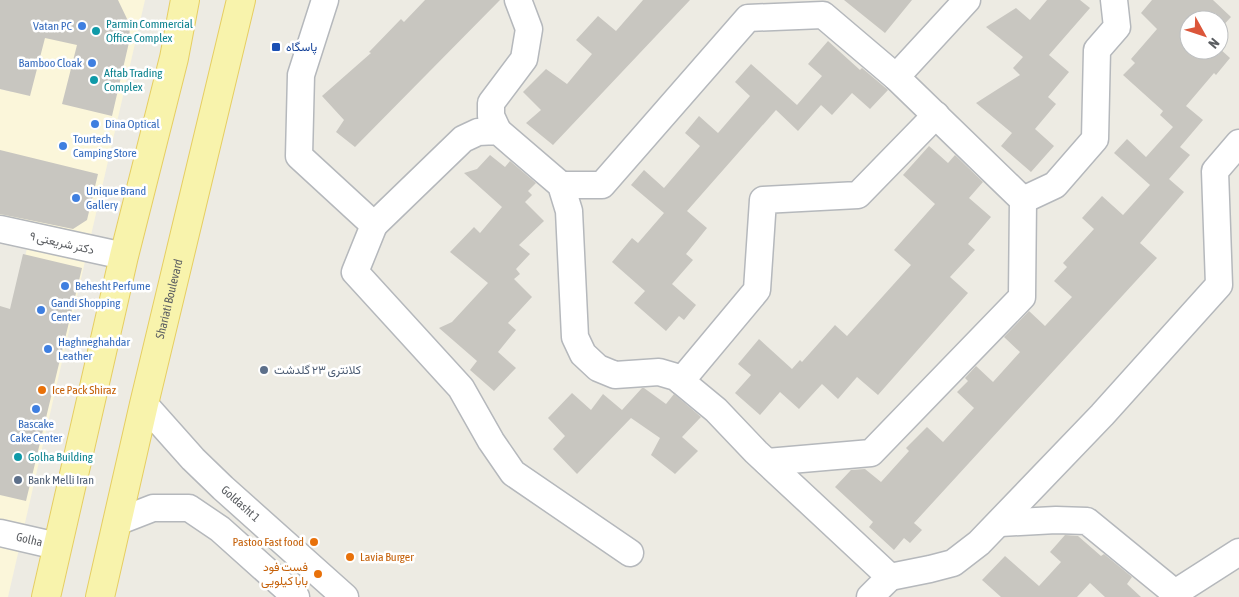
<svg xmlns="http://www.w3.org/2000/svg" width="1239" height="597" font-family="'Asap Condensed',Vazirmatn,sans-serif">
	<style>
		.commercial { fill: #fbf6da }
		.building { fill: #c8c6c0 }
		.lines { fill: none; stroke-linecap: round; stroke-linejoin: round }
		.minor-casing { stroke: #b5b8bc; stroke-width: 29 }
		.major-casing { stroke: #e6ce62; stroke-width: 30 }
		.minor { stroke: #fff; stroke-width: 26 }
		.major { stroke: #f8f3ac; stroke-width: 28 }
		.shop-dot { fill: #3f7fe0; stroke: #fff; stroke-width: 2 }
		.culture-dot { fill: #0f9aa8; stroke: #fff; stroke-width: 2 }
		.transit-dot { fill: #1a4fb4; stroke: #fff; stroke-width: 2 }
		.service-dot { fill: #5c6f8a; stroke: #fff; stroke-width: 2 }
		.food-dot { fill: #e8710a; stroke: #fff; stroke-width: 2 }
		.labels { text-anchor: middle; stroke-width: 5; stroke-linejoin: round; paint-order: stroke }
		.culture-label { font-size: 12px; fill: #0d838f; stroke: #fff; text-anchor: start }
		.shop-label { font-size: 12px; fill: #366cbe; stroke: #fff; text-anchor: start }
		.transit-label { font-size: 12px; fill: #164399; stroke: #fff; text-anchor: start }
		.street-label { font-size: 12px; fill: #5b5e62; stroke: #fff }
		.service-label { font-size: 12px; fill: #4e5e75; stroke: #fff; text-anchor: start }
		.food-label { font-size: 12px; fill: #c56008; stroke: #fff; text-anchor: start }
	</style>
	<rect width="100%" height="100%" fill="#edebe3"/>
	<path class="commercial" d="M 41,0 L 145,0 L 8,597 L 0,597 L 0,359 L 32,228 L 0,222 L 0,89 L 12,92 Z"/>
	<path class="building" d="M 0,0 L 118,0 L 129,23 L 130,38 L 112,116 L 62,104 L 77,45 L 45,38 L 30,96 L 0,89 Z
		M 425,0 L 500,0 L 355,147 L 336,132 L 344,120 L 322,96 L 371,53 L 369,52 L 401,19 L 404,22 Z
		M 643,0 L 690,0 L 553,145 L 526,123 L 541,110 L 523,92 L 546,69 L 567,84 L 592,54 L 576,40 L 598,16 L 616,31 Z
		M 844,0 L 912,0 L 885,33 Z
		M 1047,0 L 1080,0 L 1090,8 L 1049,55 L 1069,72 L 1048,97 L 1056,104 L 1035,129 L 1054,146 L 1031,172 L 1001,146 L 1012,133 L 976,103 L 1020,75 L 1013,68 L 1023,57 L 986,27 L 1016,8 L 1030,20 Z
		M 1152,0 L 1213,0 L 1231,17 L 1219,30 L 1219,20 L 1189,20 L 1189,50 L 1219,50 L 1219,48 L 1230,58 L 1216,75 L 1214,73 L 1186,106 L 1203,120 L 1180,147 L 1190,155 L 1169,179 L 1184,192 L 1140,243 L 1157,258 L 914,523 L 922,530 L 910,543 L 904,538 L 894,550 L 869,527 L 873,522 L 835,487 L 851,470 L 865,469 L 881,482 L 909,451 L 906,448 L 927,427 L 943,442 L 974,408 L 957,392 L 968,381 L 965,378 L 976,366 L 993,382 L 1020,352 L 1004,337 L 1029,311 L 1045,326 L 1072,297 L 1054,281 L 1067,267 L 1063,263 L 1094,229 L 1082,218 L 1102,196 L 1123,215 L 1150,185 L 1114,153 L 1127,139 L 1146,157 L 1173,127 L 1160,115 L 1163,111 L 1123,75 L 1135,63 L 1131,59 L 1157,29 L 1141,13 Z
		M 828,41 L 860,70 L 862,68 L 888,90 L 870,109 L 852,93 L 832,115 L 821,105 L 798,131 L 776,110 L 687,211 L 707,228 L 686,254 L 693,260 L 672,284 L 696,305 L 684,320 L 679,316 L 666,331 L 634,303 L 645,291 L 612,262 L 632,238 L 638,243 L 664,213 L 631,185 L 644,170 L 664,188 L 700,146 L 685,133 L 699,116 L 718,133 L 750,96 L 735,82 L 751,64 L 797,105 L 822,76 L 808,64 Z
		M 929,146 L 948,163 L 955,155 L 983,182 L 969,198 L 991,217 L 968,244 L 975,250 L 950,277 L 968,293 L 878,395 L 857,377 L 838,399 L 822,384 L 799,409 L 780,392 L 760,415 L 735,393 L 751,375 L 738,364 L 759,339 L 792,369 L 800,360 L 802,362 L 835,325 L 847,336 L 911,265 L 894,250 L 935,204 L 903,175 Z
		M 0,150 L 98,174 L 87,220 L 73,229 L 0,214 Z
		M 490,155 L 505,167 L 510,161 L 536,183 L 528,191 L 532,195 L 525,202 L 544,221 L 519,245 L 530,254 L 516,269 L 520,274 L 514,279 L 532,297 L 508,323 L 516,330 L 498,352 L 516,368 L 494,391 L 470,370 L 477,361 L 439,328 L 452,322 L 488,283 L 450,252 L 474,227 L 480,233 L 502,207 L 464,173 L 477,169 Z
		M 23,254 L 82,268 L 26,501 L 0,495 L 0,306 L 10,309 Z
		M 642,388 L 644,388 L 666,404 L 674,394 L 701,417 L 682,437 L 698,451 L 675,474 L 651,455 L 660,438 L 631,418 L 577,474 L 553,449 L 565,436 L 548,418 L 572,393 L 591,410 L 603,394 L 622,410 Z
		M 1065,535 L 1078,536 L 1101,556 L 1104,554 L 1132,577 L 1127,584 L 1141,597 L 1105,597 L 1090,583 L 1077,597 L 1001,597 L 982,580 L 1005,556 L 1039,586 L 1061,562 L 1050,552 Z"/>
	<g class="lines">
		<g class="minor-casing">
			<g id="minor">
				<path d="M 325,0 L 301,75 L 299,156 L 374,225 L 355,272 L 461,388 L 491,441 L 513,473 L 630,553"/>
				<path d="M 896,77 L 967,0"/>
				<path d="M 498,131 L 491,116 L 491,103 L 524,59 L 529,29 L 518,0"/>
				<path d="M 561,185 L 602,185 L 748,18 L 823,15 L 896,77 L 1023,200 L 1022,297 L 871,453 L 767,462"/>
				<path d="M 1023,200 L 1055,185 L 1095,139 L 1097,50 L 1117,27 L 1114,0"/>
				<path d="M 374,225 L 463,139 L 478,132 L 498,131 L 561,185 L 569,211 L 575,337 L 583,354 L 598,368 L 615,375 L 659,372 L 676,377 L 716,410 L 756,452 L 890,577 L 930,569 L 953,563 L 979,543 L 1102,415 L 1219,285 L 1215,171 L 1239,143"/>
				<path d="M 0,229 L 124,256"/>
				<path d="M 681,381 L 757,290 L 763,200 L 858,195 L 936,115"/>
				<path id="s1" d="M 144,404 L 193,459 L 223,488 L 345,597"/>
				<path d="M 117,522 L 153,508 L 189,508 L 220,529 L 296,597"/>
				<path d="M 1000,523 L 1056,520 L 1087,521 L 1175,593"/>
				<path id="s2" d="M 0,533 L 57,546"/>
				<path d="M 870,597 L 890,577"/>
				<path d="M 1172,597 L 1175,593 L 1239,552"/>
			</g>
		</g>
		<g class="major-casing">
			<g id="major">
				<path d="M 46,597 L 124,256 L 174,58 L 185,0"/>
				<path id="s3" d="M 100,597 L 144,404 L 241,0"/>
			</g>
		</g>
		<use href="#minor" class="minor"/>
		<use href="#major" class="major"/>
	</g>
	<g class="shop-dot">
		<circle cx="82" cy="26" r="5"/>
		<circle cx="92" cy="63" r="5"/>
		<circle cx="95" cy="124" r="5"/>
		<circle cx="63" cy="146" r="5"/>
		<circle cx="76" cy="198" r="5"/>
		<circle cx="65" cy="286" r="5"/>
		<circle cx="41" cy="310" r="5"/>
		<circle cx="48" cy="349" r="5"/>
		<circle cx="36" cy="409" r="5"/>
	</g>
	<g class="culture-dot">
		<circle cx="96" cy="31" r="5"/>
		<circle cx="94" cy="80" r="5"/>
		<circle cx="18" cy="457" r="5"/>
	</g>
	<rect class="transit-dot" x="271" y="42" width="10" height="10" rx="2.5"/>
	<g class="service-dot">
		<circle cx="264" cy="370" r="5"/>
		<circle cx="18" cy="480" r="5"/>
	</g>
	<g class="food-dot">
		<circle cx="42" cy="390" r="5"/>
		<circle cx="314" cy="542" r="5"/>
		<circle cx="350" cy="557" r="5"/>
		<circle cx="318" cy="574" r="5"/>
	</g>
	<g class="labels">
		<g class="culture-label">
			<text x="106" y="28">Parmin Commercial<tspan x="106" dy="14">Office Complex</tspan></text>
			<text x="104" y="77">Aftab Trading<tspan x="104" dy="14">Complex</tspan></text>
			<text x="28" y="461">Golha Building</text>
		</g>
		<g class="shop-label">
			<text x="72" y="30" text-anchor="end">Vatan PC</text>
			<text x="82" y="67" text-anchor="end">Bamboo Cloak</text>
			<text x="105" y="128">Dina Optical</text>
			<text x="73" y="143">Tourtech<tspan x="73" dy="14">Camping Store</tspan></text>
			<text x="86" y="195">Unique Brand<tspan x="86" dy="14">Gallery</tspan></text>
			<text x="75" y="290">Behesht Perfume</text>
			<text x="51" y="307">Gandi Shopping<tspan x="51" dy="14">Center</tspan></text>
			<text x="58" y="346">Haghneghahdar<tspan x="58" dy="14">Leather</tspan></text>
			<text x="36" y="428" text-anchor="middle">Bascake<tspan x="36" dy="14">Cake Center</tspan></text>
		</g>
		<g class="transit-label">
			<text x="286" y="51">پاسگاه</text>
		</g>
		<g class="street-label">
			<text transform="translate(62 243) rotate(13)" y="4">دکتر شریعتی ۹</text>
			<text dy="4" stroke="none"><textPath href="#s3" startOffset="306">Shariati Boulevard</textPath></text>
			<text dy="4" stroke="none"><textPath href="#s1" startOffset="139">Goldasht 1</textPath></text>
			<text dy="4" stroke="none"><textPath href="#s2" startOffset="30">Golha</textPath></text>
		</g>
		<g class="service-label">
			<text x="274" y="374">کلانتری ۲۳ گلدشت</text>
			<text x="28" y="484">Bank Melli Iran</text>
		</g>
		<g class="food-label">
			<text x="52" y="394">Ice Pack Shiraz</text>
			<text x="304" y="546" text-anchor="end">Pastoo Fast food</text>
			<text x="360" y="561">Lavia Burger</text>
			<text x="308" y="571" text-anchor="end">فست فود<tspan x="308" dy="14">بابا کیلویی</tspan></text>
		</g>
	</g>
	<g transform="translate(1204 35) rotate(130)"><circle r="24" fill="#ffffff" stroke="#bdbfc0"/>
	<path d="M0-4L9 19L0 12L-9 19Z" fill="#db563a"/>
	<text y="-8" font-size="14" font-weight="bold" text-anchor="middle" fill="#5b5e62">N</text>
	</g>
</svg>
